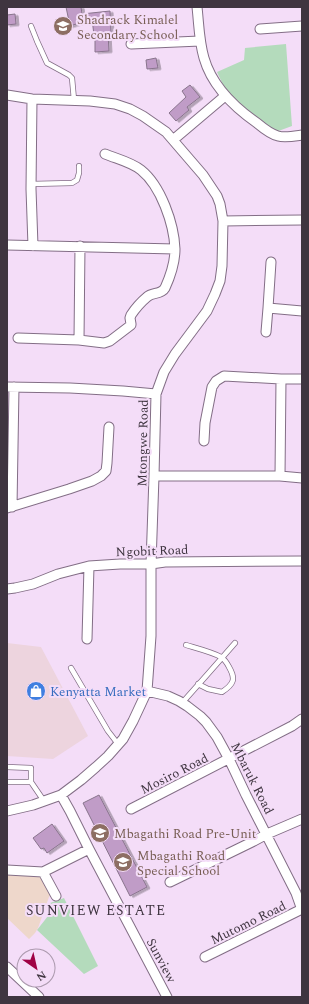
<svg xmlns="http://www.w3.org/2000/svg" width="309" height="1004" font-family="Spectral,serif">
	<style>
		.commercial { fill: #edd4de }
		.education { fill: #eed7cb }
		.green { fill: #b4dbbc }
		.building { fill: #c09cc7; stroke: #88748c; filter: url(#shadow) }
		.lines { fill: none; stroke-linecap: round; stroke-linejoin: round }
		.service-casing { stroke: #836e86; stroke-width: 6 }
		.minor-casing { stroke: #836e86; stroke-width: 11 }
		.service { stroke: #fff; stroke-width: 4.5 }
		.minor { stroke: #fff; stroke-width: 9 }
		.labels { text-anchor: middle; stroke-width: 4; stroke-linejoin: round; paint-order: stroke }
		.education-label { font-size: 13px; fill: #785e54; stroke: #f4ddf8; text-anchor: start }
		.street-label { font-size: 13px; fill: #3f3540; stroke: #f4ddf8 }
		.shop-label { font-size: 13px; fill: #366cbe; stroke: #f4ddf8; text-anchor: start }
		.neighbourhood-label { font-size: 14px; letter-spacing: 1px; fill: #3f3540; stroke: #f4ddf8 }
	</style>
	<defs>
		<filter id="shadow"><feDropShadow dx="3" dy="1.5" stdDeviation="0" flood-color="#0004"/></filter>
	</defs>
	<rect width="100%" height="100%" fill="#f4ddf8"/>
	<path class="commercial" d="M 7,643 L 41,647 L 88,736 L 53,759 L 7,756 Z"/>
	<path class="education" d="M 7,875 L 41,876 L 52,893 L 49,897 L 38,928 L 35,933 L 29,939 L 7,918 Z"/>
	<path class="green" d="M 286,44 L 292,126 L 273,133 L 232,104 L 217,72 L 244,60 L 245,48 Z
		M 64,898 L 98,966 L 84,974 L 37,930 L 48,916 L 50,903 Z"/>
	<path class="building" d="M 66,7 L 81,7 L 82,14 L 110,11 L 111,33 L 108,34 L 109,51 L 95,52 L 95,35 L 94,35 L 92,19 L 70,26 Z
		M 15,14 L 16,24 L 7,25 L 7,15 Z
		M 156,58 L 158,68 L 147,69 L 146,60 Z
		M 190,85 L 200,97 L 187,107 L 189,110 L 176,121 L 169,113 L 186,97 L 182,91 Z
		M 99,795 L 147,887 L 130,896 L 83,803 Z
		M 52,824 L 64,841 L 47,853 L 44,848 L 41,849 L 33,838 Z"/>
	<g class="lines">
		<g class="service-casing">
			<path id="service" d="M 31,26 L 37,41 L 47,63 L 69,75 L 72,78 L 74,100
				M 31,184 L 72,183 L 77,180 L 79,173 L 79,166
				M 186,645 C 196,648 212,652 221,657 C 224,659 227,663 229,667 C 236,679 234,684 222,692 L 208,689 L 198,684
				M 71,668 L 108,731 L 118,744
				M 182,703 L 206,676 L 235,643
				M 7,767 L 31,768 L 31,782 L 7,782
				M 31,782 L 44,801"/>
		</g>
		<g class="minor-casing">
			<path id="minor" d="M 197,7 C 199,25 199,41 204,58 C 212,86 234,107 257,123 C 263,128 270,134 278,136 C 285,138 295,136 302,135
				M 260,29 L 302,26
				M 131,44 L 200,41
				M 7,95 L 32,99 L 90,101 L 115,104 L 130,109 L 143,116 L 166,132 L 203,175 L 217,196 L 220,204 L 223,221 L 222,266 L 220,281 L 215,294 L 207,311 L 175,354 L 164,372 L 156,394 L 154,476 L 151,564 L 151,636 L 147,691 L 133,721 L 123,739 L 108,756 L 96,767 L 81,780 L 61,795 L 33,805 L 7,811
				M 32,99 L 31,189 L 33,246
				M 173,140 L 225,96
				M 223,221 L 302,220
				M 7,245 L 175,249
				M 271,262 L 268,308 L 302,311
				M 266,332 L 268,308
				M 18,338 L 79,340 L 104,343 L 110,341 L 131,325 L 131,324 L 130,318 L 131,315 C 135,309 141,302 147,297 C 152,292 161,295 165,288 C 170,277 175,262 175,249 C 174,224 161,186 141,170 C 131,162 117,159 105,154
				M 79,340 L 80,246
				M 7,387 L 70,388 L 123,391 L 156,394
				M 204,441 L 205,423 L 212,387 L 216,381 L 224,376 L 281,379 L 302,379
				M 154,476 L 280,476 L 302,478
				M 280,476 L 281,379
				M 12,507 L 14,387
				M 7,508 L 69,489 L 92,481 L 101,476 L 106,471 L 107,463 L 109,427
				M 7,589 L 15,588 L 33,584 L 58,574 L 89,566 L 120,564 L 151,564 L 165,562 L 302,561
				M 87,639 L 89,566
				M 147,691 L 168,696 L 179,701 L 187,706 L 200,716 L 206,722 L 217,737 L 229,759 L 246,795 L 296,893 L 302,910
				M 61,795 L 70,811 L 89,849 L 167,997
				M 131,809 L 292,726 L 302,719
				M 7,870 L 43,872 L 89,849
				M 43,872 L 56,896
				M 170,882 L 254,841 L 267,834 L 302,819
				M 205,957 L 302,909
				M 7,967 L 39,997"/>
		</g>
		<use href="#service" class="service"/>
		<use href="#minor" class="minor"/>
	</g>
	<defs>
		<g id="school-disc" transform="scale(1)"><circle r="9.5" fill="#8d6e63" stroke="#f4ddf8"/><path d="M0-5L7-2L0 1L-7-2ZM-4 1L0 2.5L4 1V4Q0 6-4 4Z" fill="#fff"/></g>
		<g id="shop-disc" transform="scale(1)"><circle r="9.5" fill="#3f7fe0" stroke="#f4ddf8"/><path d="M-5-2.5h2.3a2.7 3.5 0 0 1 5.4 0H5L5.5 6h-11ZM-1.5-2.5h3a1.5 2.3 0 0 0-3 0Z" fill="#fff"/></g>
	</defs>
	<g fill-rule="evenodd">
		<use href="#school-disc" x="63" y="26"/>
		<use href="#shop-disc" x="36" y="691"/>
		<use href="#school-disc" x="100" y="833"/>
		<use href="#school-disc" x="123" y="862"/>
	</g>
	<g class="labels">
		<g class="education-label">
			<text x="77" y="24">Shadrack Kimalel<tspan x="77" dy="15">Secondary School</tspan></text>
			<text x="114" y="838">Mbagathi Road Pre-Unit</text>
			<text x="137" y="860">Mbagathi Road<tspan x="137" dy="15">Special School</tspan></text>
		</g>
		<g class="street-label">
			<text transform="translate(142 443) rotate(-89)" y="5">Mtongwe Road</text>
			<text transform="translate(152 550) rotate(-2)" y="5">Ngobit Road</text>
			<text transform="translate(174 773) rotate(-27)" y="5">Mosiro Road</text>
			<text transform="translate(253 778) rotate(63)" y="5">Mbaruk Road</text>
			<text transform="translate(248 922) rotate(-26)" y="5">Mutomo Road</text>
			<text transform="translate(162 960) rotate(62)" y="5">Sunview</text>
		</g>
		<g class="shop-label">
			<text x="50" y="696">Kenyatta Market</text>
		</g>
		<g class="neighbourhood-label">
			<text x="96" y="915">SUNVIEW ESTATE</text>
		</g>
	</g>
	<rect width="309" height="1004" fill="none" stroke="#3f3540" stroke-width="16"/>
	<g transform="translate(36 968) rotate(146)"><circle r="19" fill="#f4ddf8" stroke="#ac9aae"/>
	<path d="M0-3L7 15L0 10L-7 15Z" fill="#9f0245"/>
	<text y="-6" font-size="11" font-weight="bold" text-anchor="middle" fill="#3f3540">N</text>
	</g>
</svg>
